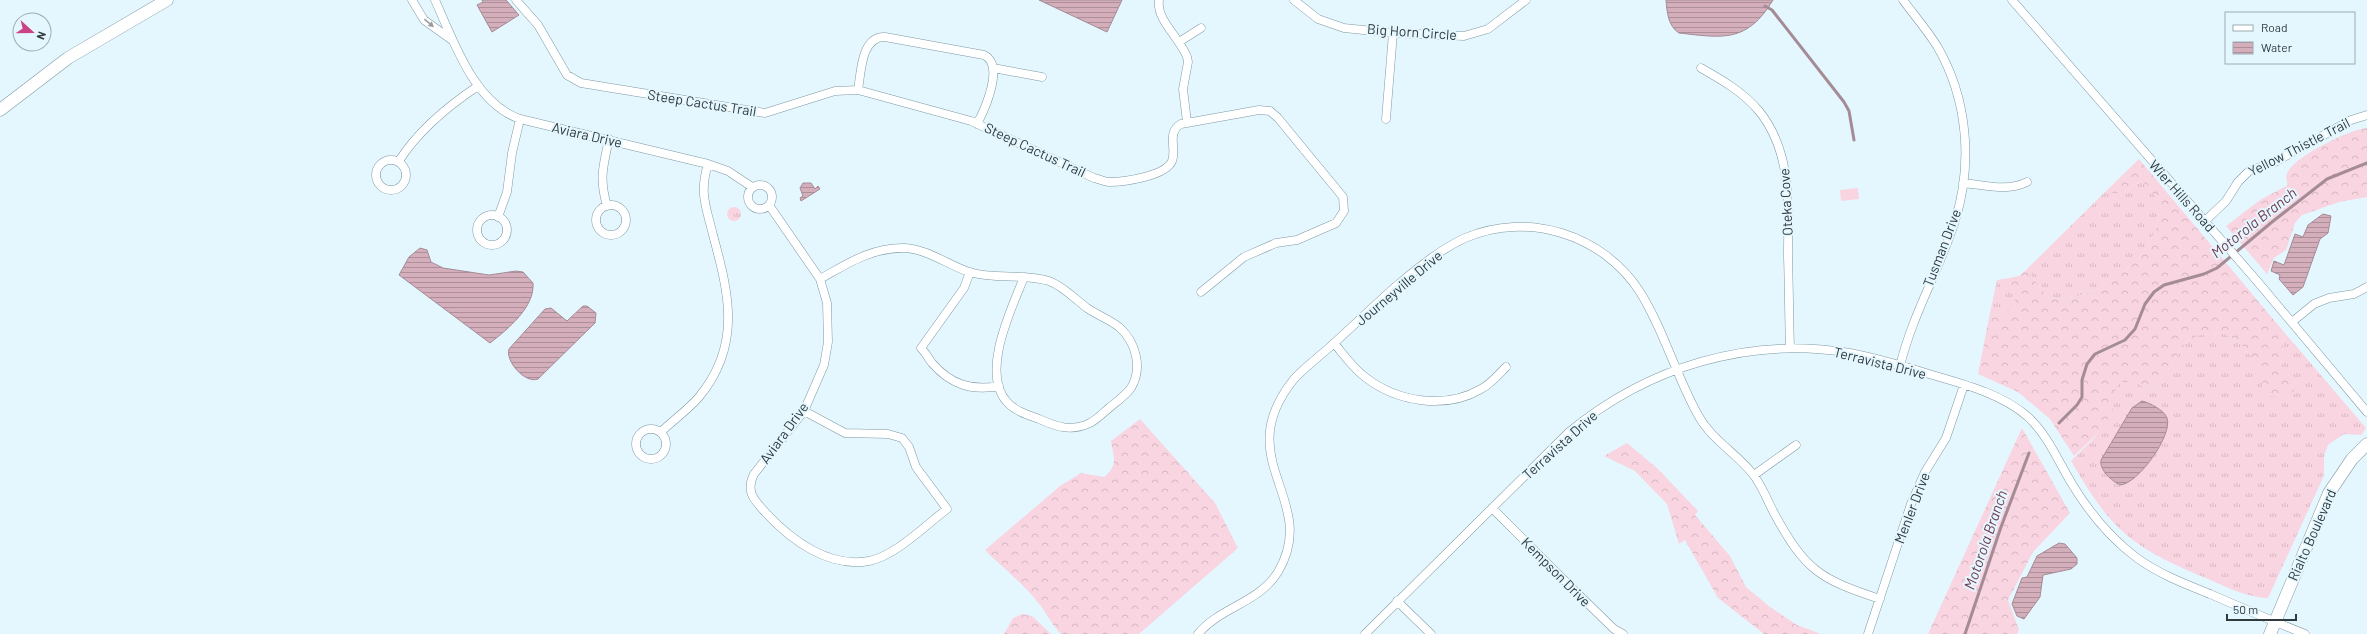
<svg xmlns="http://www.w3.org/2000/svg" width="2367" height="634" font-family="Barlow,sans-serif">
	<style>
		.grass { fill: url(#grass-tufts) }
		.forest { fill: url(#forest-crowns) }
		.pitch { fill: #f9d4e1 }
		.water { fill: url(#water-rules); stroke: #a38c96 }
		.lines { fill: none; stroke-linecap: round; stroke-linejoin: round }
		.stream { stroke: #a38c96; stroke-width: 3 }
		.street-casing { stroke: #7d99a4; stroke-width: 9 }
		.secondary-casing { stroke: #7d99a4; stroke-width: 13 }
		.street { stroke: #fff; stroke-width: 8 }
		.secondary { stroke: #fff; stroke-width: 12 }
		.oneway { fill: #979d9f }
		.labels { text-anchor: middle; stroke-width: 4; stroke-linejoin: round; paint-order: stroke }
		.street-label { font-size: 14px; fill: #2f3b3f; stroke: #e5f7fe }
		.water-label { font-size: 15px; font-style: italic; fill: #703b51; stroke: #e5f7fe }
	</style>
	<defs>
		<pattern id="grass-tufts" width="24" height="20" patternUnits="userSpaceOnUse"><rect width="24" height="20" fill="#f9d4e1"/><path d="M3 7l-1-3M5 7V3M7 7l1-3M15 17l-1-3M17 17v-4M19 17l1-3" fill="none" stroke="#d6b7c2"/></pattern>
		<pattern id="forest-crowns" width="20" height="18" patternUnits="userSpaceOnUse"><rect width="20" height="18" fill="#f9d4e1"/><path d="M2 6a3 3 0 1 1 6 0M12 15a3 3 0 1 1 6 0" fill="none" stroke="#d6b7c2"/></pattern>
		<pattern id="water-rules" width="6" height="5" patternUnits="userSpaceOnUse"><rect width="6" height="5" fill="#d5aebc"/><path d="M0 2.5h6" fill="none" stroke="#ad8f9a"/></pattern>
	</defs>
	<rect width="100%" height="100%" fill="#e5f7fe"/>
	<path class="grass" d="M 2142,182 L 2148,186 L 2161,204 C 2160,218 2154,238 2145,250 C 2124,278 2084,303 2049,298 L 2026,270 L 2104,193 L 2124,193 L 2133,185 Z
		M727 214a7 7 0 1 1 14 0a7 7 0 1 1-14 0Z
		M 2009,278 L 2016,304 L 2012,310 L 1989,318 L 1997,280 Z
		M 2284,332 L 2366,428 L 2361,435 L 2344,434 L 2328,445 L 2324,456 L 2324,474 L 2322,480 L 2268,598 L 2265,598 C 2244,596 2226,587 2208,579 C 2175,565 2139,550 2114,523 C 2097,505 2084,483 2071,461 L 2094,438 L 2111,413 L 2115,388 L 2120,382 L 2135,382 L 2149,390 L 2155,388 L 2187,341 L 2199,335 L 2223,333 L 2238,341 L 2250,355 L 2263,374 L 2262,387 L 2297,384 L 2281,366 Z"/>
	<path class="forest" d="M 2367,128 L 2367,197 L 2339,202 L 2302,215 L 2295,223 L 2286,250 L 2274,258 L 2267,274 L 2226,226 L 2260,200 L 2288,185 C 2286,179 2285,175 2289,170 C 2297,156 2350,129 2367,128 Z
		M 2139,159 L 2284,332 L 2281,366 L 2297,384 C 2292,399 2281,397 2267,396 L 2262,387 L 2263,374 L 2250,355 L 2238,341 L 2223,333 L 2199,335 L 2187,341 L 2155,388 L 2149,390 L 2135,382 L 2120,382 C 2112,391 2116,403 2111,414 C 2102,430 2088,443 2074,456 L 2050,419 L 2018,392 L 1978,374 L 1989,318 L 2012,310 L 2016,304 L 2009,278 L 2019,276 L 2026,270 L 2049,298 C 2084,303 2124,278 2145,250 C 2154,238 2160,218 2161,204 L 2148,186 L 2142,182 L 2133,185 L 2124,193 L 2104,193 Z
		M 1140,419 L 1215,503 L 1238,548 L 1139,634 L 1061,634 C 1051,624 1046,611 1036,600 C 1021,582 1002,567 985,550 L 1060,486 L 1081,473 L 1104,477 C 1118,467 1114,457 1111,441 Z
		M 2022,428 L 2070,513 L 2033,552 L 2008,600 L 2019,630 L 2017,634 L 1928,634 Z
		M 1627,443 L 1658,469 L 1698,511 L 1695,515 L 1730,556 L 1746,587 L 1770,607 L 1797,625 L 1821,634 L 1764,634 L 1718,598 L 1685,540 L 1679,544 L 1667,504 L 1635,471 L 1604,456 Z
		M 1022,614 L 1032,616 L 1051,634 L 1004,634 L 1013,618 Z"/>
	<path class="pitch" d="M 1858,188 L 1859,199 L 1841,201 L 1840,190 Z"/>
	<path class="water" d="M 482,0 L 506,0 L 519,15 L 492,32 L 477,5 L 483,2 Z
		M 1039,0 L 1122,0 L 1107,32 Z
		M 1666,0 L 1773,0 C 1747,43 1723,38 1679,33 C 1668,26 1667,12 1666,0 Z
		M 803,183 L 811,183 L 815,189 L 818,186 L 820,189 L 801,201 L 800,198 L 803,196 L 800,188 Z
		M 2323,214 L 2331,216 L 2328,233 L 2320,239 L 2303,287 L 2293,295 L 2279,279 L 2280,275 L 2271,271 L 2274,261 L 2284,265 L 2295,234 L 2303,237 L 2308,225 Z
		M 420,248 L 427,250 L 431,262 L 443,268 L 489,275 L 516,271 L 523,272 L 533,283 C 535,307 508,329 490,343 L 399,275 L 409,257 Z
		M 583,306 L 587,306 L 596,313 L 595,323 L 538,379 C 525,384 505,361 509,349 L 545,309 L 551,308 L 567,321 Z
		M 2142,401 C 2150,403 2164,410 2167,418 C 2173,435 2138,484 2120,485 C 2112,481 2099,470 2101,460 L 2132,408 Z
		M 2059,543 L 2065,544 L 2077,558 L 2077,564 L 2071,569 L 2043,575 L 2040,597 L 2024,619 L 2017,616 L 2012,604 L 2022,578 L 2027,577 L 2037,556 Z"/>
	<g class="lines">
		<path class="stream" d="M 1765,6 L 1772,10 L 1844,102 L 1849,111 L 1854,140
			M 2059,423 L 2077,405 L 2082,397 L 2082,380 L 2087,364 L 2095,354 L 2125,340 L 2135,329 L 2145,304 L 2154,292 L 2164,285 L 2204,274 L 2217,268 L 2272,222 L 2327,179 L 2367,163
			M 1965,634 L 2001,527 L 2029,453"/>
		<g class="street-casing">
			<path id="street" d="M 412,0 L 424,20 L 452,40
				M 435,0 C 454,42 474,103 520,119 L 708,164 L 728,171 L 752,187
				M 516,0 L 538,25 L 567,75 L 581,83 L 765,113 L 835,91 L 858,90 L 971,121 L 1094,178 C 1099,179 1104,182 1109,182 C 1124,182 1166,176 1172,161 C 1177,148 1166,133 1181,124 L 1259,110 L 1270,111 L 1278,118 L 1343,197 L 1344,211 L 1336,223 L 1297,240 L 1276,243 L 1244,257 L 1201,292
				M 1159,0 C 1156,20 1180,38 1187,57 L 1188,62 L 1183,89 L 1187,122
				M 1294,0 L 1318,19 L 1344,28 L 1393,33 L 1464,36 L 1488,29 L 1526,0
				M 2012,0 L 2257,281 L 2367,412
				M 1179,42 L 1201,28
				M 993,68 L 1042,77
				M 1701,68 C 1722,80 1743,92 1759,111 C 1793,153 1788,207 1788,257 C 1789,287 1789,318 1790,348
				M 858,90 C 861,73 861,36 885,37 L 984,55 C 1005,65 985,109 977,124
				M 1386,119 L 1393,33
				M376 175a15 15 0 1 1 30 0a15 15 0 1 1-30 0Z
				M 399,161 C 418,131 448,106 478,86
				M 1963,183 C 1985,185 2007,192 2027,182
				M748 197a12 12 0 1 1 24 0a12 12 0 1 1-24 0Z
				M596 220a15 15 0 1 1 30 0a15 15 0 1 1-30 0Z
				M 769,205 L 820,279 L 827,303 L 828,342 L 824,365 L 804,411 L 754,474 C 745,492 755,501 766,513 C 792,541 829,568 869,561 C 895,556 926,525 947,509 L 916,467 L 909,447 L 902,438 L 888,434 L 845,433 L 804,411
				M 607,206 C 599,178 603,167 609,139
				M477 230a15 15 0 1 1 30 0a15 15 0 1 1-30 0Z
				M 498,217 L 507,192 L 512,153 L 520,119
				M 2205,221 L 2226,201 L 2238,182 L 2249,171 L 2275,162 L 2351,120 L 2367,115
				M 970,272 L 964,288 L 921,348 C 926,353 928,358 932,363 C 951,385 972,391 999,386
				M 820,279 C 847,264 870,248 903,248 C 926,248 948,265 969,272 C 995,280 1023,273 1049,281 C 1063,286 1075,299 1087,308 C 1097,315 1109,319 1119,327 C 1136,342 1143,368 1131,388 C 1125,396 1116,402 1109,408 C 1103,413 1097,419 1090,423 C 1071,432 1057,427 1039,419 C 1028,415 1015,411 1007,402 C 980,372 1012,308 1024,277
				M 2292,322 L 2314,304 L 2329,298 L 2354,294 L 2367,287
				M 1334,343 C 1344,355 1353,368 1365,377 C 1397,402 1445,410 1481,389 C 1491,384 1498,375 1506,367
				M 1900,366 C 1913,313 1939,271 1955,221 C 1973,164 1968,99 1937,46 C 1927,30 1914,15 1903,0
				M636 444a15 15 0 1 1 30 0a15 15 0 1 1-30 0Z
				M 661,432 C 673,420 688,410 699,397 C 742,345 729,294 713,235 C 706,206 699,193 708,164
				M 1754,475 L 1796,445
				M 1492,508 L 1579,595 L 1614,629 L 1623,634
				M 1397,601 L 1431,634
				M 1198,634 C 1220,607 1259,603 1278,572 C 1321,499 1228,461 1294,379 C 1305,367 1320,356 1332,345 C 1353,326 1374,306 1395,287 C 1417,269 1439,250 1465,238 C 1527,211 1603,234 1640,292 C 1664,330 1676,376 1698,415 C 1711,439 1736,453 1752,473 C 1762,485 1767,500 1774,513 C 1805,570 1819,579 1880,599
				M 1365,634 L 1569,432 C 1648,367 1748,336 1850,353 C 1877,358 1903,366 1929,374 C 1963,384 2000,393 2027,416 C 2048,435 2058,461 2072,484 C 2089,512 2110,538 2137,558 C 2159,574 2185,584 2210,594 C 2242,608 2273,621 2305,634
				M 1868,634 L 1911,504 L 1925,472 L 1946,438 L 1964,385"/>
		</g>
		<g class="secondary-casing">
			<path id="secondary" d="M 0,110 L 68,58 L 167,0
				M 2270,634 L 2329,493 L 2352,459 L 2367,444"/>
		</g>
		<use href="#street" class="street"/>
		<use href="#secondary" class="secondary"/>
	</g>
	<defs><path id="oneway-solid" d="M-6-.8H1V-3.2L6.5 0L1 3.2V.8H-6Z"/></defs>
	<use class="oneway" href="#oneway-solid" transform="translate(429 23) rotate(40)"/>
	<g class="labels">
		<g class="street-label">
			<text transform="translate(1412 32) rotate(4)" y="5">Big Horn Circle</text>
			<text transform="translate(702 103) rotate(9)" y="5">Steep Cactus Trail</text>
			<text transform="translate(587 135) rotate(13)" y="5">Aviara Drive</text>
			<text transform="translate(2299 147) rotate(-27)" y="5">Yellow Thistle Trail</text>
			<text transform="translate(1035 150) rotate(25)" y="5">Steep Cactus Trail</text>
			<text transform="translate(2182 196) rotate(48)" y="5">Wier Hills Road</text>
			<text transform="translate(1786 202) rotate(-93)" y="5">Oteka Cove</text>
			<text transform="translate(1942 248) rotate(-69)" y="5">Tusman Drive</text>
			<text transform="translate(1399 288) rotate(-40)" y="5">Journeyville Drive</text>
			<text transform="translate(1880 363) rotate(14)" y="5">Terravista Drive</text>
			<text transform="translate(784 433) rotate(-54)" y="5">Aviara Drive</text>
			<text transform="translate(1560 445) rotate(-42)" y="5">Terravista Drive</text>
			<text transform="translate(1912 508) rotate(-69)" y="5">Menler Drive</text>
			<text transform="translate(2312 535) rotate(-66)" y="5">Rialto Boulevard</text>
			<text transform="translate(1556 572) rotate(45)" y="5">Kempson Drive</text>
		</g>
		<g class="water-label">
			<text transform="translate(2254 223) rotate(-38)" y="5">Motorola Branch</text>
			<text transform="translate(1986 540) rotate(-71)" y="5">Motorola Branch</text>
		</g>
	</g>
	<rect x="2225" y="12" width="130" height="52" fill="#e5f7fe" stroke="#9cacb2"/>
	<rect x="2233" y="25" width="20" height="6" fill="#ffffff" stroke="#9cacb2"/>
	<text x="2261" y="32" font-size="12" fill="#2f3b3f">Road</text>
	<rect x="2233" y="42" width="20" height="12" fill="url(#water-rules)" stroke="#9cacb2"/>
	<text x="2261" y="52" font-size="12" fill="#2f3b3f">Water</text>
	<g transform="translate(32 32) rotate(111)"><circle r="19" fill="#e5f7fe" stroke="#9cacb2"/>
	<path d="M0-3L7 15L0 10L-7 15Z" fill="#ca4485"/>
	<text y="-6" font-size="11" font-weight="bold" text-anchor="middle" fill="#2f3b3f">N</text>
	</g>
	<path d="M2227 614v6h69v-6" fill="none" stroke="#2f3b3f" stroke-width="2"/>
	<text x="2233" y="614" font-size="12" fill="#2f3b3f" stroke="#e5f7fe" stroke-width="3" paint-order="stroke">50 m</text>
</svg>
